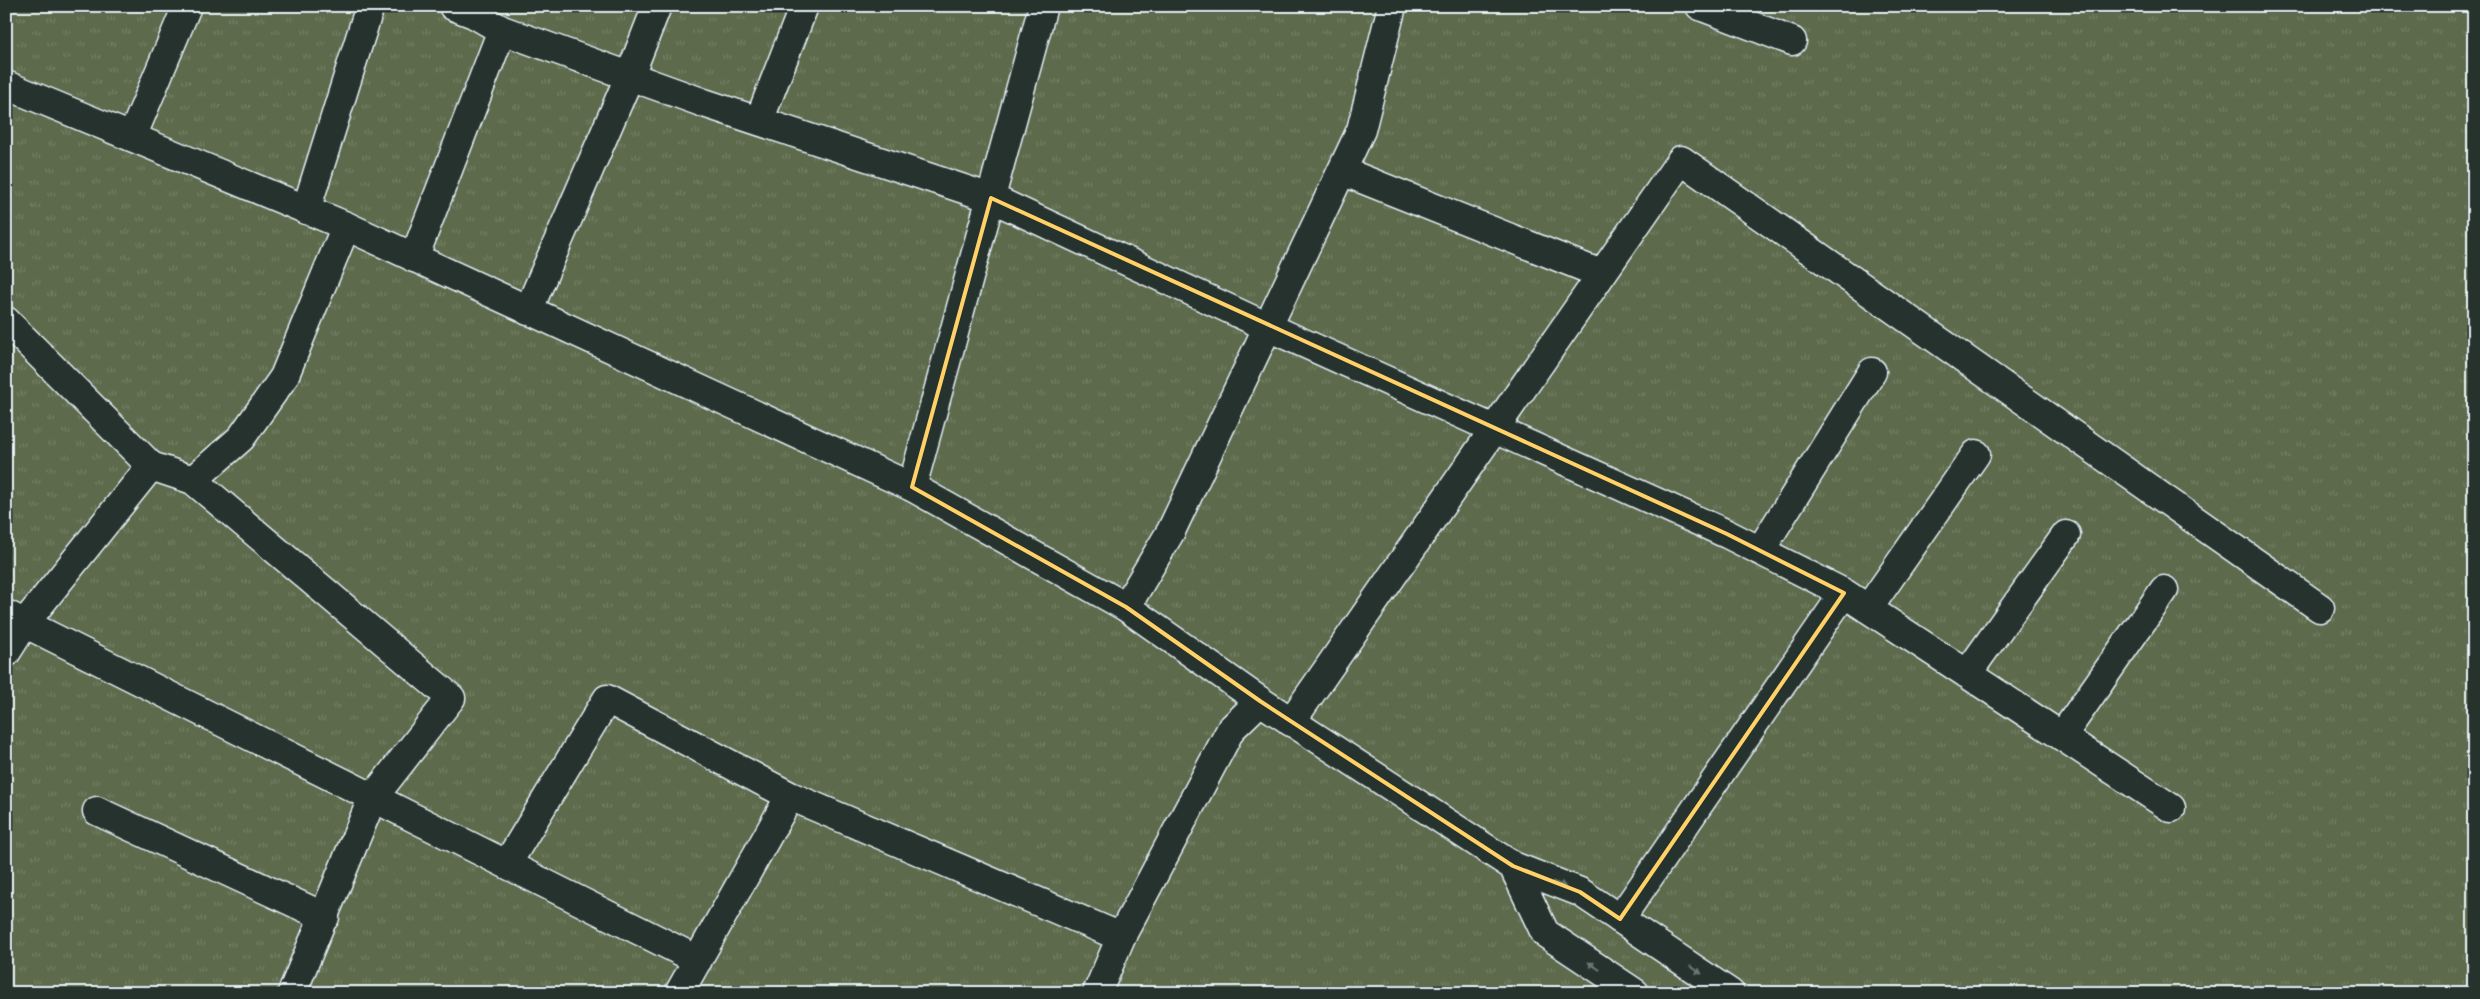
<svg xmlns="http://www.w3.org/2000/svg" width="2480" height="999" font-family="Dekko,sans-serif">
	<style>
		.grass { fill: url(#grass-tufts); stroke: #a2aea2 }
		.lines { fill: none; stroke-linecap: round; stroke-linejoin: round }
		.street-casing { stroke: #e8f1f8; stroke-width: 31 }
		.primary-casing { stroke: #e8f1f8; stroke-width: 31 }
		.street { stroke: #26332d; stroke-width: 28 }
		.primary { stroke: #26332d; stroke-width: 28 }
		.oneway { fill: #6a7674 }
		.marked { fill: none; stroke: #ffd166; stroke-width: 4; stroke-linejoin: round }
	</style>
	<defs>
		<pattern id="grass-tufts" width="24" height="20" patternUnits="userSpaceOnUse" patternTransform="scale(1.25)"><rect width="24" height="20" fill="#5d6a4b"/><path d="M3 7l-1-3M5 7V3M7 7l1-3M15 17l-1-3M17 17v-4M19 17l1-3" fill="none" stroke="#748066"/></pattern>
	</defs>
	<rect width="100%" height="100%" fill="#26332d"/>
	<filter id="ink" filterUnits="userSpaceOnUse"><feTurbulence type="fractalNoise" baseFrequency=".02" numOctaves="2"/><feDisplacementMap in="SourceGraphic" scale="10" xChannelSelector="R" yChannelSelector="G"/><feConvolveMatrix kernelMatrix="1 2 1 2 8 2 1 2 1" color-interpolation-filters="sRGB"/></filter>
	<g filter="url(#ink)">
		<path class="grass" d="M 6,6 L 2474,6 L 2474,993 L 6,993 Z"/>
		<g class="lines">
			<g class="street-casing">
				<path id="street" d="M 453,6 L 474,14 L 502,30 L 704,103 L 991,198 L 1268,327 L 1727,534 L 1844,593 L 2171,808
					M 1700,6 L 1792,41
					M 759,121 L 804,6
					M 132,137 L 187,6
					M 1342,171 L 1601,274
					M 306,210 L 370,6
					M 414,258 L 502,30
					M 528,311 L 630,75 L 657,6
					M 6,321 L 151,466 L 193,480 L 241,438 L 284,377 L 346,226
					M 193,480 L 451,698 L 372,799 L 292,993
					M 912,487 L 1043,6
					M 1760,551 L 1872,372
					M 1126,607 L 1171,531 L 1361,130 L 1392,6
					M 1868,609 L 1976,454
					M 6,614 L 698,960
					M 6,653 L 25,623 L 151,466
					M 1967,674 L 2066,535
					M 1291,722 L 1681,160 L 2320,608
					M 2062,736 L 2164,590
					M 97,811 L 325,917
					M 507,864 L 607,699 L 790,796 L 1121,937
					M 1620,919 L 1844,593
					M 679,993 L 790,796
					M 1097,993 L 1121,937 L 1231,729 L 1260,701"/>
			</g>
			<g class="primary-casing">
				<path id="primary" d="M 6,85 L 346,226 L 912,487 L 1126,607 L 1260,701 L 1513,866 L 1580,892 L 1730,993
					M 1513,866 L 1545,933 L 1635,993"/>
			</g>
			<use href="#street" class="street"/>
			<use href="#primary" class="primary"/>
		</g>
		<defs><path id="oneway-solid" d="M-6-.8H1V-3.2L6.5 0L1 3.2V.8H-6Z" transform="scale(1.25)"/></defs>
		<g class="oneway">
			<use href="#oneway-solid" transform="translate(1559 884) rotate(21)"/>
			<use href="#oneway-solid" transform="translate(1594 966) rotate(-146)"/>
			<use href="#oneway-solid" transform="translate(1696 970) rotate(34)"/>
		</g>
	</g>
	<path class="marked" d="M 991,198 L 1727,534 L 1844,593 L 1620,919 L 1580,892 L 1513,866 L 1260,701 L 1126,607 L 912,487 Z"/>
	<rect width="2480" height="999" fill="none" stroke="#26332d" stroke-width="25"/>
	<rect x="12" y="12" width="2455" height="974" fill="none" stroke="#e8f1f8" stroke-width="2" filter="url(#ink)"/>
</svg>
